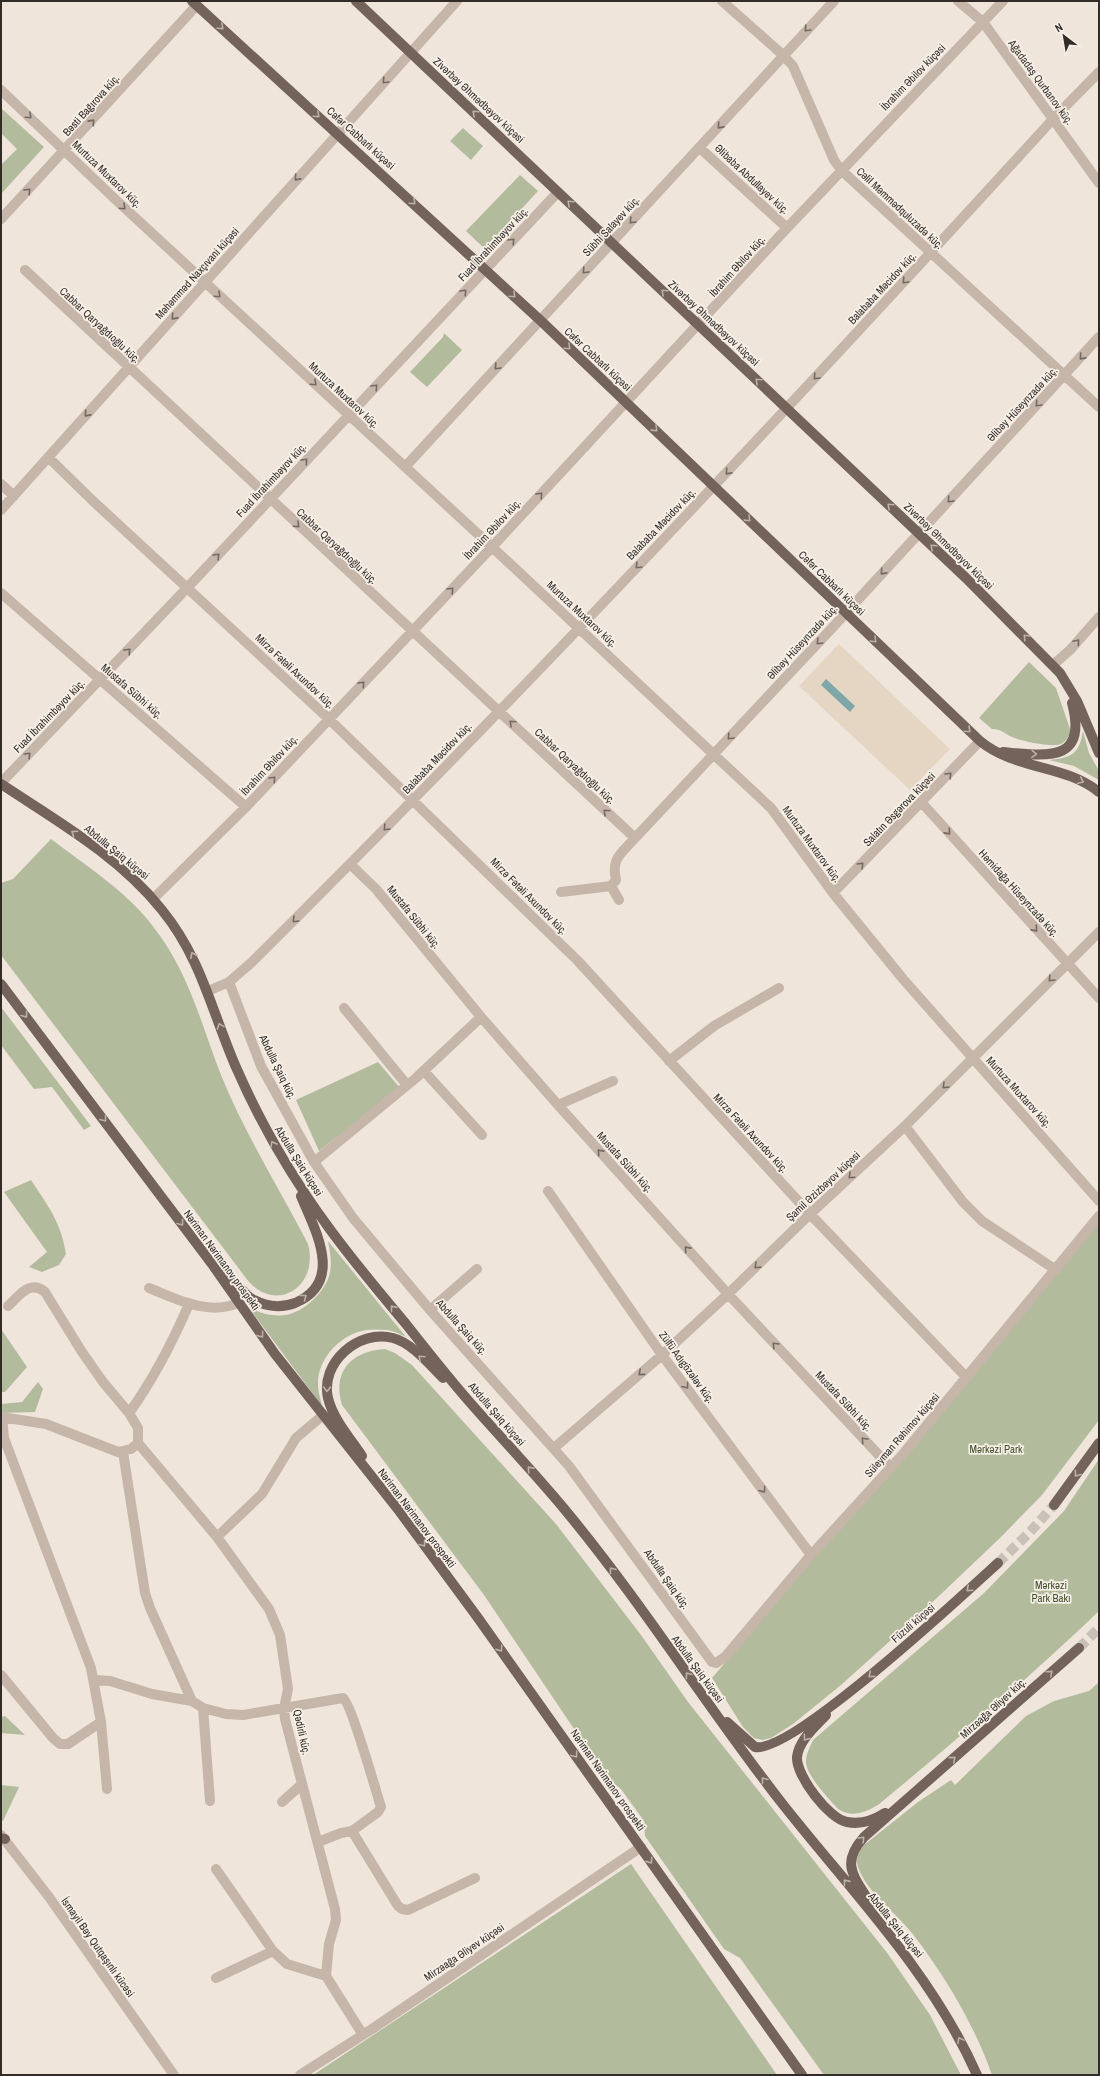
<svg xmlns="http://www.w3.org/2000/svg" width="1100" height="2076" font-family="'Archivo Narrow',sans-serif">
	<style>
		.green { fill: #b2bc9d }
		.plaza { fill: #e5d6c4 }
		.water { fill: #7da7a8 }
		.lines { fill: none; stroke-linecap: round; stroke-linejoin: round }
		.primary-tunnel { stroke: #c9c0b7; stroke-width: 10; stroke-dasharray: 10 5; stroke-linecap: butt }
		.street { stroke: #c5b6a9; stroke-width: 10 }
		.primary { stroke: #73635a; stroke-width: 10 }
		.oneway { stroke: #bcb1a8 }
		.oneway2 { stroke: #756a62 }
		.labels { text-anchor: middle; stroke-width: 3.5; stroke-linejoin: round; paint-order: stroke }
		.street-label { font-size: 11px; fill: #332b28; stroke: #f7f0e7 }
		.park-label { font-size: 11px; fill: #434f2e; stroke: #f7f0e7 }
	</style>
	<rect width="100%" height="100%" fill="#efe5db"/>
	<path class="green" d="M 1,108 L 44,147 L 1,194 L 1,165 L 17,149 L 1,133 Z
		M 463,128 L 483,146 L 471,160 L 450,141 Z
		M 520,175 L 538,191 L 485,249 L 466,231 Z
		M 444,333 L 462,350 L 427,387 L 410,372 L 443,337 Z
		M 1029,662 L 1056,688 L 1070,729 L 1070,735 C 1067,739 1065,742 1061,744 C 1052,748 1021,741 1012,737 C 1003,733 1002,729 992,729 L 979,718 Z
		M 1083,731 L 1089,753 L 1099,771 L 1099,780 L 1074,766 L 1049,760 C 1072,758 1079,754 1083,731 Z
		M 51,839 C 85,865 125,890 152,925 C 189,972 200,1021 221,1075 C 245,1134 279,1188 308,1244 C 319,1286 278,1313 249,1282 L 1,955 L 1,883 L 13,879 Z
		M 1,1007 L 91,1126 L 84,1130 L 52,1087 L 34,1089 L 1,1045 Z
		M 378,1062 L 400,1088 L 319,1151 L 296,1100 Z
		M 31,1180 C 48,1206 61,1222 66,1254 L 59,1265 L 42,1272 L 29,1267 L 47,1252 L 4,1192 Z
		M 1099,1222 L 1099,1420 L 1042,1495 L 1000,1538 L 920,1614 L 841,1685 L 793,1724 L 771,1738 L 762,1740 L 754,1738 L 743,1727 L 712,1678 Z
		M 328,1241 L 406,1337 C 400,1334 392,1330 386,1330 C 377,1329 366,1329 358,1332 C 336,1339 317,1362 318,1385 C 318,1392 321,1400 322,1406 L 249,1308 C 261,1313 272,1317 285,1315 C 304,1313 327,1290 330,1272 C 332,1261 330,1252 328,1241 Z
		M 1,1329 L 27,1367 L 5,1392 L 1,1392 Z
		M 385,1349 L 395,1353 L 412,1365 L 556,1524 L 641,1635 L 688,1702 L 888,1954 L 930,2015 L 961,2075 L 824,2075 L 740,1958 L 724,1949 L 645,1836 L 644,1821 L 621,1789 L 607,1778 L 484,1595 L 342,1405 C 332,1372 351,1351 385,1349 Z
		M 38,1382 L 43,1389 L 35,1412 L 1,1413 L 1,1404 L 22,1402 Z
		M 1099,1459 L 1099,1611 C 1028,1679 953,1743 878,1805 C 864,1813 852,1818 838,1809 C 829,1799 805,1774 806,1761 C 806,1754 810,1747 813,1740 L 984,1593 L 1064,1511 Z
		M 1099,1682 L 1099,2075 L 992,2075 C 974,2024 945,1976 912,1933 C 896,1913 866,1891 858,1867 C 855,1859 859,1852 864,1845 L 918,1802 L 951,1780 L 955,1785 L 1026,1716 L 1054,1701 L 1089,1691 Z
		M 5,1716 L 25,1735 L 1,1733 L 1,1717 Z
		M 1,1785 L 19,1787 L 3,1821 L 1,1820 Z
		M 631,1864 L 777,2075 L 313,2075 Z"/>
	<path class="plaza" d="M 839,644 L 950,749 L 910,790 L 799,686 Z"/>
	<path class="water" d="M 826,679 L 855,706 L 850,712 L 821,685 Z"/>
	<g class="lines">
		<path class="primary-tunnel" d="M 998,1563 L 1030,1532 L 1054,1505
			M 1079,1648 L 1099,1628"/>
		<path class="street" d="M 722,1 L 783,55 L 793,66 L 834,160 L 841,170 L 1099,407
			M 958,1 L 983,22 L 1099,183
			M 1,90 L 116,200 L 492,547 L 771,808 L 833,893 L 903,979 L 1099,1201
			M 700,148 L 787,228
			M 1,219 L 197,5
			M 25,270 L 635,838
			M 48,457 L 93,501 L 329,719 L 578,961 L 810,1214 L 967,1378
			M 405,467 L 834,1
			M 1,484 L 14,496
			M 1,510 L 457,1
			M 1,593 L 246,807
			M 1053,665 L 1070,650 L 1099,617
			M 1,783 L 187,588 L 558,192
			M 922,803 L 1099,998
			M 351,865 L 376,889 L 481,1017 L 558,1105 L 728,1294 L 891,1468
			M 611,886 L 619,900
			M 561,892 L 611,886 L 616,880 C 611,858 621,854 635,838 L 833,627 L 1099,337
			M 833,893 L 980,741
			M 153,899 L 246,807 L 492,547 L 787,228 L 1003,1
			M 229,982 L 261,1066 L 314,1162 L 353,1218 L 430,1310 L 569,1466 L 712,1662 L 716,1663 L 725,1657 L 811,1555 L 903,1454 L 1099,1216
			M 208,991 L 229,982 L 251,963 C 527,689 792,405 1054,118 L 1099,72
			M 344,1008 L 407,1085
			M 669,1061 L 714,1026 L 779,988
			M 424,1071 L 482,1135
			M 558,1105 L 613,1081
			M 905,1126 L 963,1202 L 982,1221 L 1056,1270
			M 314,1162 L 416,1078 L 481,1017
			M 548,1191 L 662,1355 L 811,1555
			M 149,1288 C 177,1299 208,1316 238,1303
			M 430,1310 L 477,1269
			M 129,1413 C 153,1380 173,1341 189,1304
			M 1,1417 L 46,1424 L 118,1452 L 131,1449 L 138,1443 L 138,1428 L 129,1413 L 103,1382 L 82,1352 L 45,1292 C 30,1279 19,1296 8,1306
			M 2,1417 L 4,1438 L 91,1668 L 101,1722 L 107,1789
			M 138,1443 L 217,1537 L 269,1609 L 280,1635 L 288,1689 L 284,1708 L 285,1719 L 335,1909 L 336,1920 L 329,1944 L 326,1976 L 363,2035
			M 554,1448 L 662,1355 L 728,1294 L 810,1214 L 905,1126 L 1099,932
			M 123,1452 L 145,1593 L 150,1608 L 192,1701
			M 217,1537 L 262,1494 L 296,1438 L 322,1416
			M 1,1675 L 53,1738 L 60,1744 L 68,1744 L 101,1722
			M 95,1680 L 110,1681 L 152,1694 L 192,1701 L 203,1708 L 226,1714 L 243,1715 L 343,1698 C 351,1703 376,1791 381,1807 L 378,1812 L 352,1831
			M 203,1708 L 210,1801
			M 282,1802 L 302,1784
			M 1,1835 L 49,1897 L 174,2075
			M 318,1842 L 341,1833 L 352,1831 L 398,1906 L 402,1909 L 408,1910 L 475,1878
			M 216,1869 L 273,1951 L 287,1964 L 326,1976
			M 216,1978 L 273,1951
			M 300,2075 L 372,2029 L 641,1847"/>
		<path class="primary" d="M 192,1 L 540,320 L 980,741 C 1015,770 1064,764 1099,792
			M 356,1 L 966,578 L 1060,673 L 1077,701 L 1099,753
			M 1003,752 C 1047,756 1088,763 1072,703
			M 1,784 C 57,821 119,856 162,910 C 201,958 211,1009 235,1065 C 261,1125 290,1175 329,1228 C 353,1261 380,1293 406,1324 C 428,1352 450,1380 474,1407 C 505,1442 537,1476 566,1511 C 643,1604 707,1707 781,1802 C 850,1890 931,1971 977,2075
			M 1,984 L 212,1264 L 275,1354 L 400,1512 L 478,1618 L 802,2075
			M 219,1270 C 224,1274 230,1277 234,1281 C 241,1287 245,1296 254,1300 C 267,1307 282,1308 295,1303 C 345,1282 315,1230 301,1196
			M 362,1456 C 350,1438 333,1419 328,1398 C 320,1363 358,1329 393,1338 C 412,1343 429,1364 443,1378
			M 1054,1505 L 1099,1443
			M 826,1715 C 815,1727 799,1740 797,1757 C 796,1776 829,1819 847,1822 C 861,1825 874,1820 885,1813
			M 727,1722 L 755,1747 C 792,1754 964,1594 998,1563
			M 1,1838 L 5,1839
			M 870,1903 C 854,1876 840,1864 864,1837 L 1079,1648"/>
	</g>
	<defs><path id="oneway-chevron" d="M-2-3.5L2.5 0L-2 3.5" fill="none" stroke-width="1.6" stroke-linecap="round" stroke-linejoin="round"/></defs>
	<g class="oneway">
		<use href="#oneway-chevron" transform="translate(221 27) rotate(42)"/>
		<use href="#oneway-chevron" transform="translate(475 113) rotate(-137)"/>
		<use href="#oneway-chevron" transform="translate(317 115) rotate(42)"/>
		<use href="#oneway-chevron" transform="translate(413 202) rotate(43)"/>
		<use href="#oneway-chevron" transform="translate(570 203) rotate(-137)"/>
		<use href="#oneway-chevron" transform="translate(664 292) rotate(-137)"/>
		<use href="#oneway-chevron" transform="translate(513 295) rotate(43)"/>
		<use href="#oneway-chevron" transform="translate(568 347) rotate(43)"/>
		<use href="#oneway-chevron" transform="translate(758 381) rotate(-137)"/>
		<use href="#oneway-chevron" transform="translate(655 429) rotate(44)"/>
		<use href="#oneway-chevron" transform="translate(890 506) rotate(-137)"/>
		<use href="#oneway-chevron" transform="translate(748 519) rotate(44)"/>
		<use href="#oneway-chevron" transform="translate(933 547) rotate(-137)"/>
		<use href="#oneway-chevron" transform="translate(1026 637) rotate(-134)"/>
		<use href="#oneway-chevron" transform="translate(874 640) rotate(44)"/>
		<use href="#oneway-chevron" transform="translate(968 730) rotate(43)"/>
		<use href="#oneway-chevron" transform="translate(1034 754) rotate(2)"/>
		<use href="#oneway-chevron" transform="translate(1081 781) rotate(25)"/>
		<use href="#oneway-chevron" transform="translate(74 833) rotate(-146)"/>
		<use href="#oneway-chevron" transform="translate(193 955) rotate(-116)"/>
		<use href="#oneway-chevron" transform="translate(25 1015) rotate(53)"/>
		<use href="#oneway-chevron" transform="translate(220 1026) rotate(-110)"/>
		<use href="#oneway-chevron" transform="translate(104 1119) rotate(52)"/>
		<use href="#oneway-chevron" transform="translate(273 1144) rotate(-119)"/>
		<use href="#oneway-chevron" transform="translate(181 1223) rotate(53)"/>
		<use href="#oneway-chevron" transform="translate(304 1297) rotate(-37)"/>
		<use href="#oneway-chevron" transform="translate(393 1308) rotate(-129)"/>
		<use href="#oneway-chevron" transform="translate(261 1335) rotate(54)"/>
		<use href="#oneway-chevron" transform="translate(421 1358) rotate(-137)"/>
		<use href="#oneway-chevron" transform="translate(327 1389) rotate(90)"/>
		<use href="#oneway-chevron" transform="translate(530 1469) rotate(-132)"/>
		<use href="#oneway-chevron" transform="translate(1077 1474) rotate(126)"/>
		<use href="#oneway-chevron" transform="translate(423 1544) rotate(53)"/>
		<use href="#oneway-chevron" transform="translate(612 1570) rotate(-127)"/>
		<use href="#oneway-chevron" transform="translate(969 1589) rotate(138)"/>
		<use href="#oneway-chevron" transform="translate(500 1649) rotate(55)"/>
		<use href="#oneway-chevron" transform="translate(1050 1673) rotate(-42)"/>
		<use href="#oneway-chevron" transform="translate(688 1675) rotate(-126)"/>
		<use href="#oneway-chevron" transform="translate(871 1675) rotate(140)"/>
		<use href="#oneway-chevron" transform="translate(806 1738) rotate(126)"/>
		<use href="#oneway-chevron" transform="translate(575 1755) rotate(54)"/>
		<use href="#oneway-chevron" transform="translate(953 1759) rotate(-41)"/>
		<use href="#oneway-chevron" transform="translate(764 1780) rotate(-128)"/>
		<use href="#oneway-chevron" transform="translate(862 1839) rotate(-46)"/>
		<use href="#oneway-chevron" transform="translate(650 1861) rotate(55)"/>
		<use href="#oneway-chevron" transform="translate(846 1882) rotate(-129)"/>
		<use href="#oneway-chevron" transform="translate(960 2040) rotate(-118)"/>
	</g>
	<g class="oneway2">
		<use href="#oneway-chevron" transform="translate(807 29) rotate(133)"/>
		<use href="#oneway-chevron" transform="translate(385 81) rotate(133)"/>
		<use href="#oneway-chevron" transform="translate(29 116) rotate(43)"/>
		<use href="#oneway-chevron" transform="translate(92 122) rotate(-48)"/>
		<use href="#oneway-chevron" transform="translate(720 126) rotate(132)"/>
		<use href="#oneway-chevron" transform="translate(297 178) rotate(132)"/>
		<use href="#oneway-chevron" transform="translate(28 191) rotate(-47)"/>
		<use href="#oneway-chevron" transform="translate(123 207) rotate(43)"/>
		<use href="#oneway-chevron" transform="translate(632 221) rotate(133)"/>
		<use href="#oneway-chevron" transform="translate(512 241) rotate(-47)"/>
		<use href="#oneway-chevron" transform="translate(585 271) rotate(133)"/>
		<use href="#oneway-chevron" transform="translate(905 281) rotate(133)"/>
		<use href="#oneway-chevron" transform="translate(464 292) rotate(-47)"/>
		<use href="#oneway-chevron" transform="translate(218 295) rotate(43)"/>
		<use href="#oneway-chevron" transform="translate(174 317) rotate(132)"/>
		<use href="#oneway-chevron" transform="translate(1082 357) rotate(132)"/>
		<use href="#oneway-chevron" transform="translate(497 367) rotate(133)"/>
		<use href="#oneway-chevron" transform="translate(816 377) rotate(133)"/>
		<use href="#oneway-chevron" transform="translate(314 383) rotate(43)"/>
		<use href="#oneway-chevron" transform="translate(375 387) rotate(-47)"/>
		<use href="#oneway-chevron" transform="translate(1038 404) rotate(133)"/>
		<use href="#oneway-chevron" transform="translate(87 414) rotate(132)"/>
		<use href="#oneway-chevron" transform="translate(305 461) rotate(-47)"/>
		<use href="#oneway-chevron" transform="translate(728 472) rotate(132)"/>
		<use href="#oneway-chevron" transform="translate(540 495) rotate(-47)"/>
		<use href="#oneway-chevron" transform="translate(950 500) rotate(133)"/>
		<use href="#oneway-chevron" transform="translate(297 525) rotate(42)"/>
		<use href="#oneway-chevron" transform="translate(217 556) rotate(-47)"/>
		<use href="#oneway-chevron" transform="translate(638 566) rotate(134)"/>
		<use href="#oneway-chevron" transform="translate(883 572) rotate(132)"/>
		<use href="#oneway-chevron" transform="translate(451 590) rotate(-47)"/>
		<use href="#oneway-chevron" transform="translate(819 642) rotate(134)"/>
		<use href="#oneway-chevron" transform="translate(1077 642) rotate(-50)"/>
		<use href="#oneway-chevron" transform="translate(128 651) rotate(-47)"/>
		<use href="#oneway-chevron" transform="translate(362 684) rotate(-47)"/>
		<use href="#oneway-chevron" transform="translate(512 723) rotate(-137)"/>
		<use href="#oneway-chevron" transform="translate(730 737) rotate(133)"/>
		<use href="#oneway-chevron" transform="translate(28 755) rotate(-46)"/>
		<use href="#oneway-chevron" transform="translate(949 775) rotate(-47)"/>
		<use href="#oneway-chevron" transform="translate(273 779) rotate(-47)"/>
		<use href="#oneway-chevron" transform="translate(606 812) rotate(-137)"/>
		<use href="#oneway-chevron" transform="translate(386 828) rotate(134)"/>
		<use href="#oneway-chevron" transform="translate(948 832) rotate(48)"/>
		<use href="#oneway-chevron" transform="translate(861 865) rotate(-45)"/>
		<use href="#oneway-chevron" transform="translate(295 920) rotate(135)"/>
		<use href="#oneway-chevron" transform="translate(1035 929) rotate(48)"/>
		<use href="#oneway-chevron" transform="translate(1051 979) rotate(134)"/>
		<use href="#oneway-chevron" transform="translate(945 1086) rotate(136)"/>
		<use href="#oneway-chevron" transform="translate(600 1152) rotate(-132)"/>
		<use href="#oneway-chevron" transform="translate(851 1176) rotate(137)"/>
		<use href="#oneway-chevron" transform="translate(687 1249) rotate(-132)"/>
		<use href="#oneway-chevron" transform="translate(757 1266) rotate(136)"/>
		<use href="#oneway-chevron" transform="translate(775 1345) rotate(-133)"/>
		<use href="#oneway-chevron" transform="translate(641 1373) rotate(139)"/>
		<use href="#oneway-chevron" transform="translate(686 1386) rotate(53)"/>
		<use href="#oneway-chevron" transform="translate(864 1440) rotate(-133)"/>
		<use href="#oneway-chevron" transform="translate(763 1490) rotate(53)"/>
	</g>
	<g class="labels">
		<g class="street-label">
			<text transform="translate(913 77) rotate(-46)" y="4">İbrahim Əbilov küçəsi</text>
			<text transform="translate(1041 82) rotate(54)" y="4">Ağadadaş Qurbanov küç.</text>
			<text transform="translate(479 100) rotate(43)" y="4">Zivərbəy Əhmədbəyov küçəsi</text>
			<text transform="translate(91 105) rotate(-48)" y="4">Bəsti Bağırova küç.</text>
			<text transform="translate(361 138) rotate(42)" y="4">Cəfər Cabbarlı küçəsi</text>
			<text transform="translate(107 174) rotate(44)" y="4">Murtuza Muxtarov küç.</text>
			<text transform="translate(752 179) rotate(43)" y="4">Əlibaba Abdullayev küç.</text>
			<text transform="translate(900 208) rotate(43)" y="4">Cəlil Məmmədquluzadə küç.</text>
			<text transform="translate(611 226) rotate(-47)" y="4">Sübhi Salayev küç.</text>
			<text transform="translate(493 244) rotate(-47)" y="4">Fuad İbrahimbəyov küç.</text>
			<text transform="translate(737 266) rotate(-48)" y="4">İbrahim Əbilov küç.</text>
			<text transform="translate(197 273) rotate(-48)" y="4">Məhəmməd Naxçıvani küçəsi</text>
			<text transform="translate(882 288) rotate(-47)" y="4">Balababa Məcidov küç.</text>
			<text transform="translate(714 323) rotate(43)" y="4">Zivərbəy Əhmədbəyov küçəsi</text>
			<text transform="translate(100 325) rotate(43)" y="4">Cabbar Qaryağdıoğlu küç.</text>
			<text transform="translate(598 359) rotate(43)" y="4">Cəfər Cabbarlı küçəsi</text>
			<text transform="translate(344 395) rotate(43)" y="4">Murtuza Muxtarov küç.</text>
			<text transform="translate(1022 404) rotate(-47)" y="4">Əlibəy Hüseynzadə küç.</text>
			<text transform="translate(271 480) rotate(-47)" y="4">Fuad İbrahimbəyov küç.</text>
			<text transform="translate(661 524) rotate(-46)" y="4">Balababa Məcidov küç.</text>
			<text transform="translate(492 529) rotate(-47)" y="4">İbrahim Əbilov küç.</text>
			<text transform="translate(337 546) rotate(43)" y="4">Cabbar Qaryağdıoğlu küç.</text>
			<text transform="translate(949 546) rotate(44)" y="4">Zivərbəy Əhmədbəyov küçəsi</text>
			<text transform="translate(832 583) rotate(44)" y="4">Cəfər Cabbarlı küçəsi</text>
			<text transform="translate(582 614) rotate(43)" y="4">Murtuza Muxtarov küç.</text>
			<text transform="translate(802 642) rotate(-47)" y="4">Əlibəy Hüseynzadə küç.</text>
			<text transform="translate(295 671) rotate(43)" y="4">Mirzə Fətəli Axundov küç.</text>
			<text transform="translate(132 691) rotate(41)" y="4">Mustafa Sübhi küç.</text>
			<text transform="translate(49 716) rotate(-46)" y="4">Fuad İbrahimbəyov küç.</text>
			<text transform="translate(437 758) rotate(-46)" y="4">Balababa Məcidov küç.</text>
			<text transform="translate(269 765) rotate(-47)" y="4">İbrahim Əbilov küç.</text>
			<text transform="translate(575 766) rotate(43)" y="4">Cabbar Qaryağdıoğlu küç.</text>
			<text transform="translate(899 809) rotate(-46)" y="4">Salatın Əsgərova küçəsi</text>
			<text transform="translate(812 844) rotate(54)" y="4">Murtuza Muxtarov küç.</text>
			<text transform="translate(117 852) rotate(39)" y="4">Abdulla Şaiq küçəsi</text>
			<text transform="translate(1019 893) rotate(48)" y="4">Həmidağa Hüseynzadə küç.</text>
			<text transform="translate(529 896) rotate(45)" y="4">Mirzə Fətəli Axundov küç.</text>
			<text transform="translate(414 917) rotate(51)" y="4">Mustafa Sübhi küç.</text>
			<text transform="translate(278 1067) rotate(64)" y="4">Abdulla Şaiq küç.</text>
			<text transform="translate(1019 1092) rotate(48)" y="4">Murtuza Muxtarov küç.</text>
			<text transform="translate(751 1133) rotate(47)" y="4">Mirzə Fətəli Axundov küç.</text>
			<text transform="translate(299 1161) rotate(58)" y="4">Abdulla Şaiq küçəsi</text>
			<text transform="translate(625 1162) rotate(48)" y="4">Mustafa Sübhi küç.</text>
			<text transform="translate(823 1186) rotate(-43)" y="4">Şamil Əzizbəyov küçəsi</text>
			<text transform="translate(222 1260) rotate(54)" y="4">Nəriman Nərimanov prospekti</text>
			<text transform="translate(462 1327) rotate(48)" y="4">Abdulla Şaiq küç.</text>
			<text transform="translate(687 1367) rotate(54)" y="4">Zülfü Adıgözələv küç.</text>
			<text transform="translate(844 1401) rotate(47)" y="4">Mustafa Sübhi küç.</text>
			<text transform="translate(497 1414) rotate(49)" y="4">Abdulla Şaiq küçəsi</text>
			<text transform="translate(902 1435) rotate(-49)" y="4">Süleyman Rəhimov küçəsi</text>
			<text transform="translate(417 1518) rotate(53)" y="4">Nəriman Nərimanov prospekti</text>
			<text transform="translate(667 1579) rotate(55)" y="4">Abdulla Şaiq küç.</text>
			<text transform="translate(913 1623) rotate(-41)" y="4">Füzuli küçəsi</text>
			<text transform="translate(698 1669) rotate(54)" y="4">Abdulla Şaiq küçəsi</text>
			<text transform="translate(993 1708) rotate(-42)" y="4">Mirzəağa Əliyev küç.</text>
			<text transform="translate(302 1732) rotate(78)" y="4">Qədirli küç.</text>
			<text transform="translate(608 1780) rotate(55)" y="4">Nəriman Nərimanov prospekti</text>
			<text transform="translate(896 1925) rotate(51)" y="4">Abdulla Şaiq küçəsi</text>
			<text transform="translate(98 1947) rotate(55)" y="4">İsmayil Bəy Qutqaşınlı kücəsi</text>
			<text transform="translate(464 1952) rotate(-34)" y="4">Mirzəağa Əliyev küçəsi</text>
		</g>
		<g class="park-label">
			<text x="996" y="1453">Mərkəzi Park</text>
			<text x="1051" y="1589">Mərkəzi<tspan x="1051" dy="13">Park Bakı</tspan></text>
		</g>
	</g>
	<rect width="1100" height="2076" fill="none" stroke="#332b28" stroke-width="4"/>
	<g transform="translate(1064 36) rotate(329)" stroke="#f7f0e7" stroke-width="3" paint-order="stroke">
	<path d="M0-3L7 15L0 10L-7 15Z" fill="#332b28"/>
	<text y="-6" font-size="11" font-weight="bold" text-anchor="middle" fill="#332b28">N</text>
	</g>
</svg>
